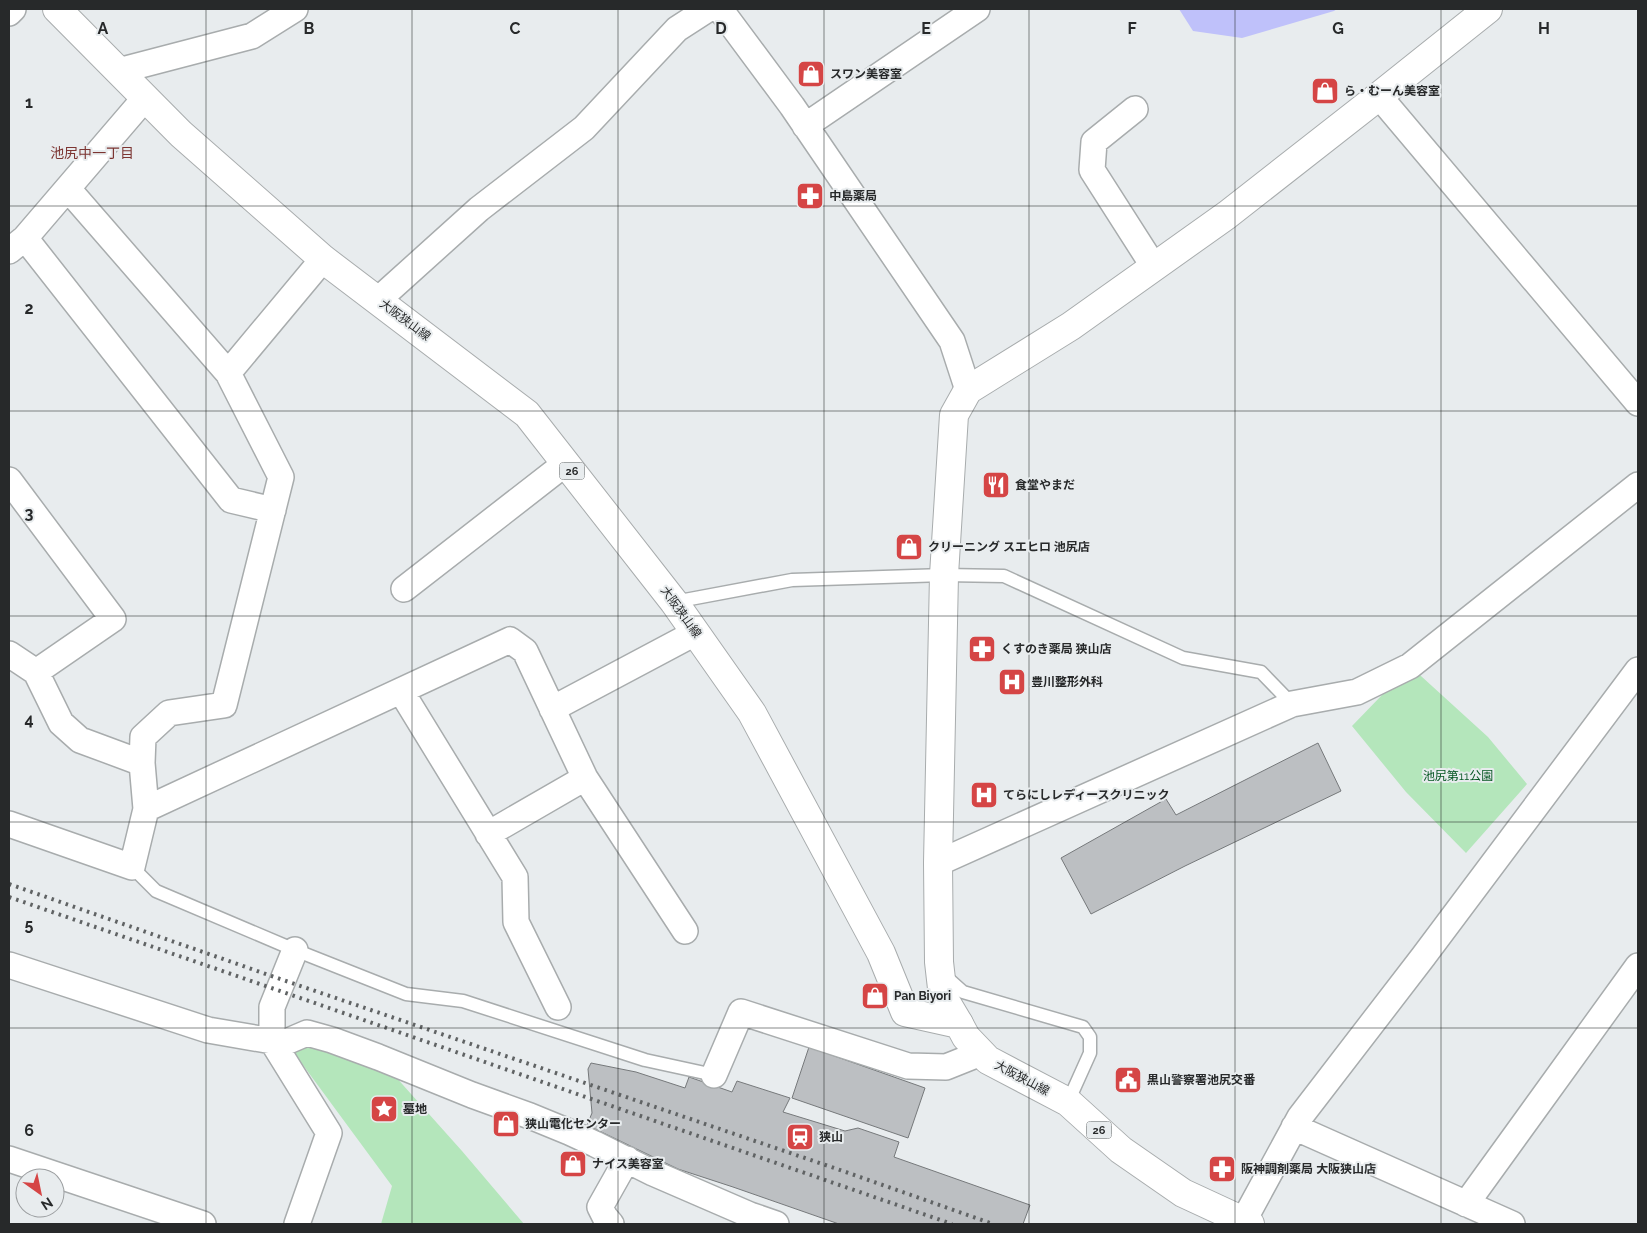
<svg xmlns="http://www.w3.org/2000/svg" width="1647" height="1233" font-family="Raleway,'Noto Sans JP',sans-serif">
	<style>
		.green { fill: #b4e6bb }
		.water { fill: #bfc1fa }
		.building { fill: #bcbfc2; stroke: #76797b }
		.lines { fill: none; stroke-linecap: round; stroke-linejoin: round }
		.service-casing { stroke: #a8acad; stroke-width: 15 }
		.minor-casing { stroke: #a8acad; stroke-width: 28 }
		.tertiary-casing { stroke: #a8acad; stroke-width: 30 }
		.primary-casing { stroke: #a8acad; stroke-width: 30 }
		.service { stroke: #fff; stroke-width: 12 }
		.minor { stroke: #fff; stroke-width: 25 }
		.tertiary { stroke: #fff; stroke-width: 28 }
		.primary { stroke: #fff; stroke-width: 28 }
		.rail { stroke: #606364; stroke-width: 4; stroke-dasharray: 2.5 5; stroke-linecap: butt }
		.grid { fill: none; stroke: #27292a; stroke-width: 1; stroke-opacity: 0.55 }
		.labels { text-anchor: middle; stroke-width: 4; stroke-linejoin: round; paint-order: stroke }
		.shield { fill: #e8ecee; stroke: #616465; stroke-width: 1 }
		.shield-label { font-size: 11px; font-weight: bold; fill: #27292a }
		.poi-label { font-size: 12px; font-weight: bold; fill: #27292a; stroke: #e8ecee; text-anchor: start }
		.street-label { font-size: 12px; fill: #27292a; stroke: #e8ecee }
		.park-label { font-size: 12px; fill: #045521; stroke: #e8ecee }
		.neighbourhood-label { font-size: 14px; fill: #7c3532; stroke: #e8ecee }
		.grid-label { font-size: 16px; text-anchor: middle; font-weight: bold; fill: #27292a; stroke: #e8ecee; stroke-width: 4; stroke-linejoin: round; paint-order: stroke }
	</style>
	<rect width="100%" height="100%" fill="#e8ecee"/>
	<path class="green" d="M 1410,666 L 1488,737 L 1527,784 L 1466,853 L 1406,792 L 1352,726 Z
		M 286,1042 L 378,1057 L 462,1151 L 524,1224 L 381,1224 L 392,1186 Z"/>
	<path class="water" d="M 1179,9 L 1337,9 L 1334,11 L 1242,38 L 1193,31 Z"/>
	<path class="building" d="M 1318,743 L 1341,791 L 1185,866 L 1091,914 L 1061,858 L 1166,799 L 1176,815 Z
		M 809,1047 L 925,1088 L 908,1138 L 792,1098 Z
		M 591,1063 L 636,1072 L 685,1088 L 689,1077 L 732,1092 L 737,1081 L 790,1098 L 783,1112 L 845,1131 L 858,1128 L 899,1142 L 894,1157 L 1030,1205 L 1023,1224 L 839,1224 L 733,1187 L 678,1169 L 587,1125 L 592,1113 L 588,1069 Z"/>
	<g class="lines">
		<g class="service-casing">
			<path id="service" d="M 674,602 L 792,580 L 944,575 L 1004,576 L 1183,658 L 1261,672 L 1292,704
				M 132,867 L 156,891 L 295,950 L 406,994 L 463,1001 L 645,1060 L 714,1075
				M 944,975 L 963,992 L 1083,1027 L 1090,1037 L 1090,1053 L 1068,1102"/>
		</g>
		<g class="minor-casing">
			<path id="minor" d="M 720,9 L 792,106 L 952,341 L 968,390
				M 9,13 L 13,9
				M 118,71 L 252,36 L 295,9
				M 1379,96 L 1638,403
				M 1135,109 L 1094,142 L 1092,170 L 1154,267
				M 805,126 L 977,9
				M 68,189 L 228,373
				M 25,238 L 231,500 L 273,510
				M 9,251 L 25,238 L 145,98
				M 378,300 L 479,209 L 584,128 L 677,29 L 708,9
				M 9,480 L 113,619 L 36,672 L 61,723 L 80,740 L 142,763
				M 404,589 L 566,463
				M 9,654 L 36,672
				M 401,691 L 515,877 L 516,922 L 558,1007
				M 552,709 L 695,633
				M 146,809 L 510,640 L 525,651 L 585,778 L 685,931
				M 9,824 L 132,867 L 146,809 L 142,763 L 143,737 L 169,713 L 224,705 L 281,477 L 228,373 L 323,259
				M 488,834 L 585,778
				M 938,863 L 1292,704 L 1357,692 L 1410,666 L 1638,485
				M 295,950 L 272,1007 L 272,1041 L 329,1133 L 297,1224
				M 9,965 L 208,1030 L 272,1041 L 286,1042 L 307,1033 L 332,1040 L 378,1057 L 472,1095 L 530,1116 L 569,1132 L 595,1144 L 653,1173 L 750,1215 L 776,1224
				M 714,1075 L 741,1012 L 908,1066 L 946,1067 L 981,1053
				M 1294,1127 L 1512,1224
				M 9,1159 L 203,1224
				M 1466,1204 L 1638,966
				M 1244,1220 L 1300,1117 L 1423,957 L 1638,670
				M 611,1224 L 605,1217 L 600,1207 L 627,1159"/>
		</g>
		<g class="tertiary-casing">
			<path id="tertiary" d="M 959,1024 L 943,997 L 939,962 L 938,863 L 944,575 L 954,415 L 968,390 L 1071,326 L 1227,215 L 1379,96 L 1488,9"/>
		</g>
		<g class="primary-casing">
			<path id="primary" d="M 57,9 L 181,134 L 323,259 L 527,414 L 674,602 L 752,713 L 881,953 L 905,1012 L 959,1024 L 966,1037 L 988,1060 L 1068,1102 L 1121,1150 L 1183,1193 L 1250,1224"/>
		</g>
		<use href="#service" class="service"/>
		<use href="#minor" class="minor"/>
		<use href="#tertiary" class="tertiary"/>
		<use href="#primary" class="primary"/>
		<path class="rail" d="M 9,884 L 283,980 L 843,1171 L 993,1224
			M 9,897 L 952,1224"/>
	</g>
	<path class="grid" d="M 206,9 L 206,1224M 412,9 L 412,1224M 618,9 L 618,1224M 824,9 L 824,1224M 1029,9 L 1029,1224M 1235,9 L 1235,1224M 1441,9 L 1441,1224M 9,206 L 1638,206M 9,411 L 1638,411M 9,616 L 1638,616M 9,822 L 1638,822M 9,1028 L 1638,1028"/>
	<defs>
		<g id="shop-square" transform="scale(1.4375)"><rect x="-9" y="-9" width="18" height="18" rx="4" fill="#d54545" stroke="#e8ecee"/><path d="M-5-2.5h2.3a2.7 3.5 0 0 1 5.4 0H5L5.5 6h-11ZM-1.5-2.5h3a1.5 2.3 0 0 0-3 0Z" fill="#fff"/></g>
		<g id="pharmacy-square" transform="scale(1.4375)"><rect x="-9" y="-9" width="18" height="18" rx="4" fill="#d54545" stroke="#e8ecee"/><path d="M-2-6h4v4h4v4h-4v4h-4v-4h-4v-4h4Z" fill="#fff"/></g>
		<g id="restaurant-square" transform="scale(1.4375)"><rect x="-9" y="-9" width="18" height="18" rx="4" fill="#d54545" stroke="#e8ecee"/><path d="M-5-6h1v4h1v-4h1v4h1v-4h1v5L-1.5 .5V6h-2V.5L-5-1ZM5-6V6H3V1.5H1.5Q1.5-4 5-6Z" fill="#fff"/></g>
		<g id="hospital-square" transform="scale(1.4375)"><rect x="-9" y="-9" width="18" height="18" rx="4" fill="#d54545" stroke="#e8ecee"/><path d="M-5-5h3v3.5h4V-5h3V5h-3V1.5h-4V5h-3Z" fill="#fff"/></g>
		<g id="civic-square" transform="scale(1.4375)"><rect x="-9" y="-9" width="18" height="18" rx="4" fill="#d54545" stroke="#e8ecee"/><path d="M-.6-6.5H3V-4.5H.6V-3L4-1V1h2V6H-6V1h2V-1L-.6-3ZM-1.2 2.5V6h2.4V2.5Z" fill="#fff"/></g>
		<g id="sight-square" transform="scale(1.4375)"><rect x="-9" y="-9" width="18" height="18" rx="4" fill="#d54545" stroke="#e8ecee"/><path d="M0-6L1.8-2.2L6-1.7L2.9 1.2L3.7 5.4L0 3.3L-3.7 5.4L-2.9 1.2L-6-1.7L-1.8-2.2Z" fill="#fff"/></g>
		<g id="station-square" transform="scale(1.4375)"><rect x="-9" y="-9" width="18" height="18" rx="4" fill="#d54545" stroke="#e8ecee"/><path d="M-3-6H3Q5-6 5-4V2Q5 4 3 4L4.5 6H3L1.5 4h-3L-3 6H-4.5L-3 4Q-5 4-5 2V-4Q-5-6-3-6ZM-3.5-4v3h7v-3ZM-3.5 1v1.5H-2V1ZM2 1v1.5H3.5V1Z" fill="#fff"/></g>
	</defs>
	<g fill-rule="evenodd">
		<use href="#shop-square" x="811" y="74"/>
		<use href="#shop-square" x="1325" y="91"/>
		<use href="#pharmacy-square" x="810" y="196"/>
		<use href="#restaurant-square" x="996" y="485"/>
		<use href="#shop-square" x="909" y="547"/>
		<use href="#pharmacy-square" x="982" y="649"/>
		<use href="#hospital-square" x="1012" y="682"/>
		<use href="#hospital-square" x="984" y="795"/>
		<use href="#shop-square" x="875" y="996"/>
		<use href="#civic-square" x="1128" y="1080"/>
		<use href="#sight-square" x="384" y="1109"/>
		<use href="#shop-square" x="506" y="1124"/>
		<use href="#station-square" x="800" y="1137"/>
		<use href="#shop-square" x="573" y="1164"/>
		<use href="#pharmacy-square" x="1222" y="1169"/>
	</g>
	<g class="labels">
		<g class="shield">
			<rect x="559.5" y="462.5" width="25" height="17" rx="4"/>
			<rect x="1086.5" y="1121.5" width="25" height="17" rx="4"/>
		</g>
		<g class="shield-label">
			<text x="572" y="475">26</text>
			<text x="1099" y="1134">26</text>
		</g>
		<g class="poi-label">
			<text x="830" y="78">スワン美容室</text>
			<text x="1344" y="95">ら・むーん美容室</text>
			<text x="829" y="200">中島薬局</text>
			<text x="1015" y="489">食堂やまだ</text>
			<text x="928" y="551">クリーニング スエヒロ 池尻店</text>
			<text x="1001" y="653">くすのき薬局 狭山店</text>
			<text x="1031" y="686">豊川整形外科</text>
			<text x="1003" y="799">てらにしレディースクリニック</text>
			<text x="894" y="1000">Pan Biyori</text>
			<text x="1147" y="1084">黒山警察署池尻交番</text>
			<text x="403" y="1113">墓地</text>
			<text x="525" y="1128">狭山電化センター</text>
			<text x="819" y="1141">狭山</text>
			<text x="592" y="1168">ナイス美容室</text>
			<text x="1241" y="1173">阪神調剤薬局 大阪狭山店</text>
		</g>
		<g class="street-label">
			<text transform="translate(405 320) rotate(37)" y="4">大阪狭山線</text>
			<text transform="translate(681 612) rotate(54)" y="4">大阪狭山線</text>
			<text transform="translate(1022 1078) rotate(28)" y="4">大阪狭山線</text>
		</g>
		<g class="park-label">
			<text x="1458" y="780">池尻第11公園</text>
		</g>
		<g class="neighbourhood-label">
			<text x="92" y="158">池尻中一丁目</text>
		</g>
	</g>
	<g class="grid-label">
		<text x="103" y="34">A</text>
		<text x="309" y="34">B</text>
		<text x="515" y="34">C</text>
		<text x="721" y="34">D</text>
		<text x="926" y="34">E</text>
		<text x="1132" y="34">F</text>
		<text x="1338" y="34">G</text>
		<text x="1544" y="34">H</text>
		<text x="29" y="108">1</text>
		<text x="29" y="314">2</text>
		<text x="29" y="519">3</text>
		<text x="29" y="725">4</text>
		<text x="29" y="930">5</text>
		<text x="29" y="1136">6</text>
	</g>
	<rect width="1647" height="1233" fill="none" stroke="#27292a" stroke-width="20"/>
	<g transform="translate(40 1193) rotate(147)"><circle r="24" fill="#e8ecee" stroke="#9b9ea0"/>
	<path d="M0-4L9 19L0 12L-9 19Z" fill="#d54545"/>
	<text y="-8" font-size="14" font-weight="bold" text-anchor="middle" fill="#27292a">N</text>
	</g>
</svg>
